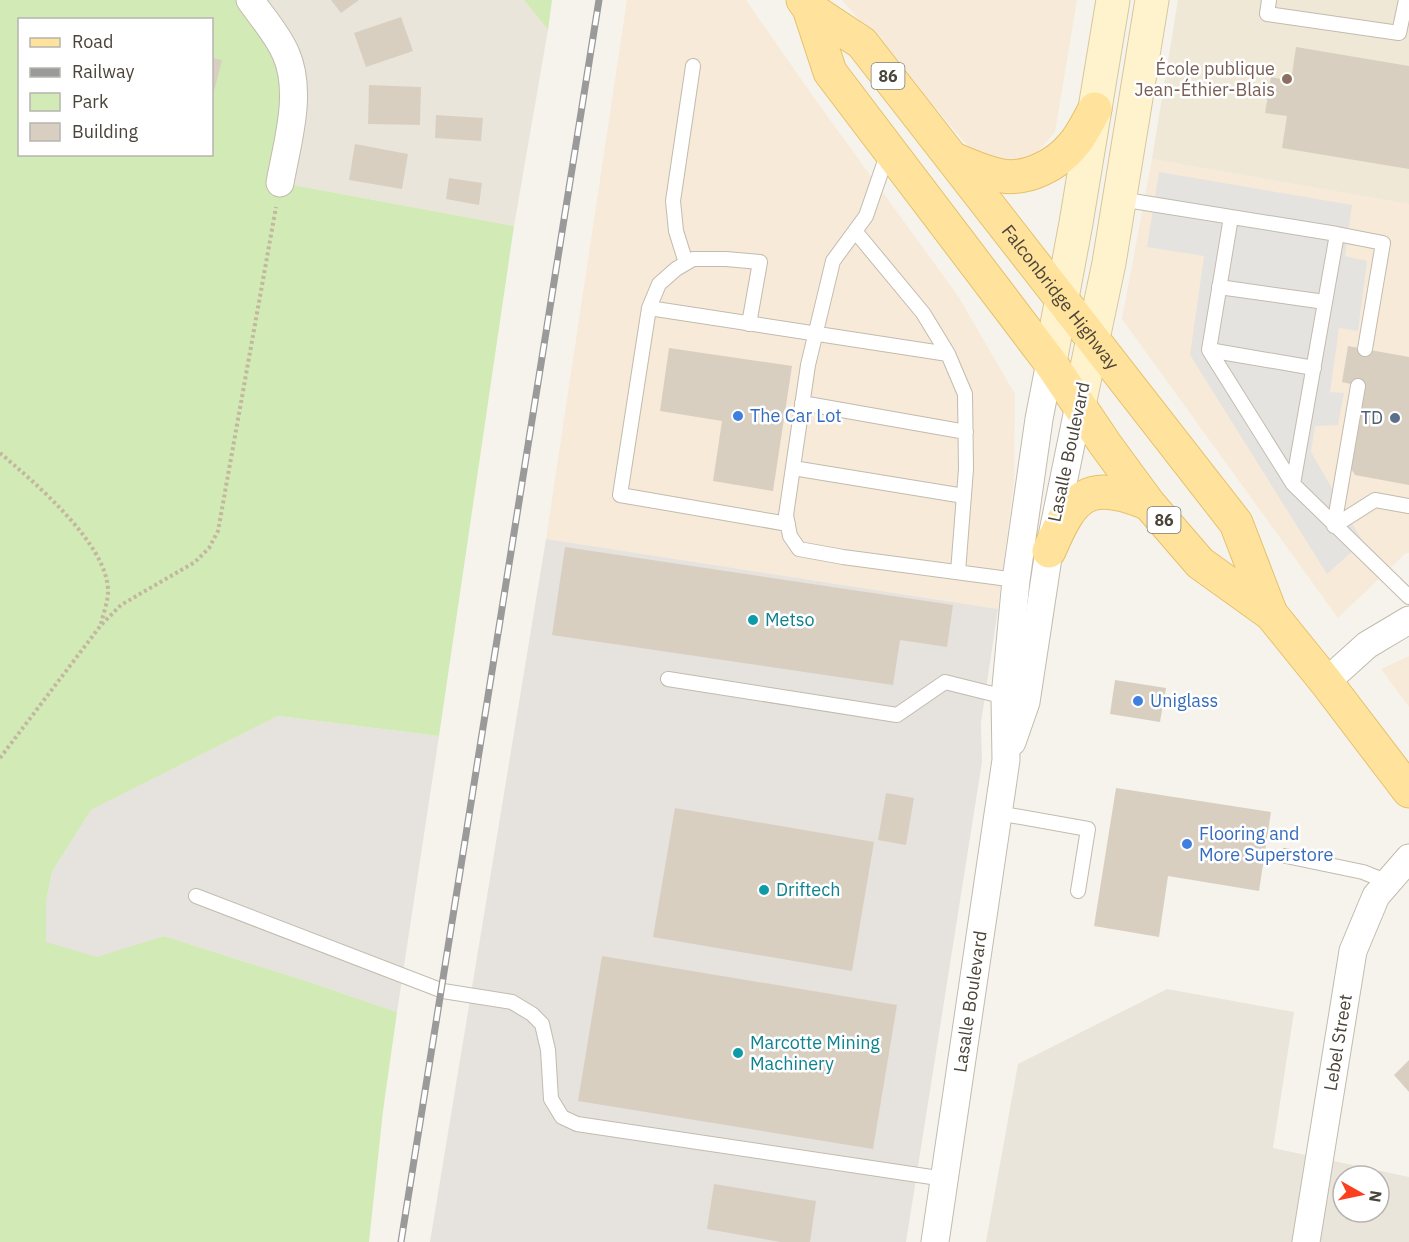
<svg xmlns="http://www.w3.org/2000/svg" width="1409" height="1242" font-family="'IBM Plex Sans',sans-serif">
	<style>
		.residential { fill: #eae5da; fill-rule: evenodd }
		.commercial { fill: #f7ead8 }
		.industrial { fill: #e6e2dd }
		.education { fill: #efe8d6 }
		.green { fill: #d2eab5; fill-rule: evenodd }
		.parking { fill: #e5e3e0 }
		.building { fill: #d8cfc1 }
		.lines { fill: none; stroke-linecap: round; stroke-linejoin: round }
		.service-casing { stroke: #c2bbae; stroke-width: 16 }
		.minor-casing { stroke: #c2bbae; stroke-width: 29 }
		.secondary-casing { stroke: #d6c79b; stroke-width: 35 }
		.primary-casing { stroke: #e6c16a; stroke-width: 35 }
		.path { stroke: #c4b79f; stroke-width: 4; stroke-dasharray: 3 3; stroke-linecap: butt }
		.service { stroke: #fff; stroke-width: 14 }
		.minor { stroke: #fff; stroke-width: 27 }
		.secondary { stroke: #fff3cd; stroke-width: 33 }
		.primary { stroke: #ffe39c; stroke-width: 33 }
		.rail-casing { stroke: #9a9a9a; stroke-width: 7 }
		.rail { stroke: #fff; stroke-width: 4.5; stroke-dasharray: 14; stroke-linecap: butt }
		.education-dot { fill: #8d6e63; stroke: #fff; stroke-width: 2 }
		.shop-dot { fill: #3f7fe0; stroke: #fff; stroke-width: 2 }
		.service-dot { fill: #5c6f8a; stroke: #fff; stroke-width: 2 }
		.culture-dot { fill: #0f9aa8; stroke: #fff; stroke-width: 2 }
		.labels { text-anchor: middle; stroke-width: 5; stroke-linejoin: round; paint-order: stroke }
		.shield { fill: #fff; stroke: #817c74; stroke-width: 1.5 }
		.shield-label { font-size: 16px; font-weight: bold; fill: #4b4439 }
		.education-label { font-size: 18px; fill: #785e54; stroke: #fff; text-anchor: end }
		.street-label { font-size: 18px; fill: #4b4439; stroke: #fff }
		.shop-label { font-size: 18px; fill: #366cbe; stroke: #fff; text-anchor: start }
		.service-label { font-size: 18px; fill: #4e5e75; stroke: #fff; text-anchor: end }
		.culture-label { font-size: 18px; fill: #0d838f; stroke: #fff; text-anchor: start }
	</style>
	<rect width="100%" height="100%" fill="#f6f3ec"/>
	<path class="residential" d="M 252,0 L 524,0 L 548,30 L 514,226 L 282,183 Z
		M 1167,989 L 1294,1012 L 1273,1148 L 1409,1177 L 1409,1242 L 986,1242 L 1018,1064 ZM 1343,1176 L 1379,1176 L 1379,1212 L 1343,1212 Z"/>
	<path class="commercial" d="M 627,0 L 746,0 L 812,95 L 958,296 L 1015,394 L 1014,480 L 998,609 L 546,539 Z
		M 842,0 L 1077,0 L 1055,132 L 1032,158 L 1011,166 L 974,153 Z
		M 1152,159 L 1409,204 L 1409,553 L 1406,553 L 1338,618 L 1122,319 Z
		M 1409,656 L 1409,707 L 1381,669 Z"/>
	<path class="industrial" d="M 546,539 L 998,609 L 981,723 L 982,762 L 906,1242 L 430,1242 Z
		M 278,716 L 439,736 L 397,1012 L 306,981 L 164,936 L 97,958 L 46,943 L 46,902 L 52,872 L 91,810 Z"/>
	<path class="education" d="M 1178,0 L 1409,0 L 1409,204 L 1152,159 Z"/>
	<path class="green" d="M 0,0 L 252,0 L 288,54 L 282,183 L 514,226 L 439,736 L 278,716 L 91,810 L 52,872 L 46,902 L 46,942 L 97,957 L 164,936 L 306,981 L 397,1012 L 383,1111 L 369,1242 L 0,1242 ZM 20,20 L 212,20 L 212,154 L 20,154 Z
		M 524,0 L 552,0 L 548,30 Z"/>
	<path class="parking" d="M 1159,172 L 1352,205 L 1345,256 L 1367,261 L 1358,331 L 1339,328 L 1330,392 L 1344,393 L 1338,425 L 1315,426 L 1311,452 L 1363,542 L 1327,574 L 1190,355 L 1204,256 L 1147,247 Z"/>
	<path class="building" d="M 331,0 L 359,0 L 341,13 Z
		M 401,17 L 413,51 L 366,67 L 354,33 Z
		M 1296,47 L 1409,66 L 1409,169 L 1282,148 L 1287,116 L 1265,113 L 1271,77 L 1291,81 Z
		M 212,58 L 222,60 L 212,99 Z
		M 369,85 L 421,87 L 420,125 L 368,124 Z
		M 436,115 L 483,118 L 481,141 L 435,138 Z
		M 355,144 L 408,154 L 402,189 L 349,180 Z
		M 449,178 L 482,183 L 479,205 L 446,199 Z
		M 1348,346 L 1409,357 L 1409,485 L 1355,475 L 1346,461 L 1359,386 L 1342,382 Z
		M 669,348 L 792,366 L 773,491 L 713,481 L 722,421 L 660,411 Z
		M 565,547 L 953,605 L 947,647 L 900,640 L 893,685 L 552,635 Z
		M 1115,680 L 1166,688 L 1160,722 L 1110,714 Z
		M 1116,788 L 1271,812 L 1259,891 L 1168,876 L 1159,937 L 1094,926 Z
		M 886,793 L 914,798 L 906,845 L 878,840 Z
		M 675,808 L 874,842 L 852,971 L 653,937 Z
		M 602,956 L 897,1005 L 873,1149 L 578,1101 Z
		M 1409,1060 L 1409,1092 L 1394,1075 Z
		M 714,1184 L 816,1201 L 810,1242 L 781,1242 L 707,1229 Z"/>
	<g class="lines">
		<g class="service-casing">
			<path id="service" d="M 1269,0 L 1267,14 L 1399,33 L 1406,0
				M 888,152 L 866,216 L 833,261 L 808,365 L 786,515 L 790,536 L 799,549 L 843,557 L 1016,580
				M 1120,199 L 1337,234 L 1293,484 L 1409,597
				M 1231,217 L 1209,350 L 1293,484
				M 855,231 L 923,313 L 948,354 L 965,394 L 966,469 L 958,572
				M 1337,234 L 1383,243 L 1365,349
				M 686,263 L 676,231 L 673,201 L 693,66
				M 1219,287 L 1325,302
				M 649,308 L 659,284 L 676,269 L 693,259 L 726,259 L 760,262 L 749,324
				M 1209,350 L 1314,368
				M 802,403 L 966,432
				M 793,468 L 964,496
				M 788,524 L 620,495 L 649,308 L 948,354
				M 1334,526 L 1358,386
				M 1334,526 L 1375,500 L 1409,506
				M 668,679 L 897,715 L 945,682 L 1005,697
				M 998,813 L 1088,829 L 1078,891
				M 1286,856 L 1363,872 L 1388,882
				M 196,896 L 443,991 L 512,1002 L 532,1014 L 542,1024 L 548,1050 L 551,1099 L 562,1117 L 577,1124 L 945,1179"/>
		</g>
		<g class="minor-casing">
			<g id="minor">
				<path d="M 250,0 C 262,17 278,35 286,54 C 303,93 287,143 280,183"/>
				<path d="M 1326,682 L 1367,645 L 1409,620"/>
				<path d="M 1012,742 L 1026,702 L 1049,551 L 1079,405"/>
				<path id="s1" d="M 935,1242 L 1006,760 L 1005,697 L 1016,580 L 1039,419 L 1050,362"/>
				<path id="s2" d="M 1306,1242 L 1353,951 L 1376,896 L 1409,858"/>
			</g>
		</g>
		<g class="secondary-casing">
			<path id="secondary" d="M 1050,362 L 1076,223 L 1113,0
				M 1079,405 L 1109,263 L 1152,0"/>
		</g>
		<g class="primary-casing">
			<g id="primary">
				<path d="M 803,0 L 809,8 L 830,72 L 1050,362 L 1105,444 L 1149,504 L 1200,563 L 1271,614 L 1326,682 L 1409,791"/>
				<path id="s3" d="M 809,8 L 862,43 L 1236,523 L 1271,614"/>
				<path d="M 953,159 C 969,165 985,173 1002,176 C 1027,180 1057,165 1073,145 C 1082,135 1088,121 1095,109"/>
				<path d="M 1049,551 C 1073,495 1087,478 1149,504"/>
			</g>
		</g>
		<path class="path" d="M 0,453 C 34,482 109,545 108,592 C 108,602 103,614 101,624
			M 0,758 L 101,625 L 121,605 L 195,562 L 209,548 L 218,531 L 276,207"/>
		<use href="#service" class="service"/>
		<use href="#minor" class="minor"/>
		<use href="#secondary" class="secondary"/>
		<use href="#primary" class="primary"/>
		<g class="rail-casing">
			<path id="rail" d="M 401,1242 L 599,0"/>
		</g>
		<use href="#rail" class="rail"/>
	</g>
	<circle class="education-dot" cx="1287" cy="79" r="6"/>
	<g class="shop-dot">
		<circle cx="738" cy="416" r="6"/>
		<circle cx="1138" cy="701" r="6"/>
		<circle cx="1187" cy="844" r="6"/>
	</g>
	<circle class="service-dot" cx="1395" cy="418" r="6"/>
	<g class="culture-dot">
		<circle cx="753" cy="620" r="6"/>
		<circle cx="764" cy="890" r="6"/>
		<circle cx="738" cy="1053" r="6"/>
	</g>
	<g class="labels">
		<g class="shield">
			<rect x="871.5" y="63" width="33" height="26" rx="4.5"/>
			<rect x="1147.5" y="507" width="33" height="26" rx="4.5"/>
		</g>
		<g class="shield-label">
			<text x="888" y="82">86</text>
			<text x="1164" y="526">86</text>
		</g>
		<g class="education-label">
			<text x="1275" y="75">École publique<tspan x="1275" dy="21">Jean-Éthier-Blais</tspan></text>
		</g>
		<g class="street-label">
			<text dy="6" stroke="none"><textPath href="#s3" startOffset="386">Falconbridge Highway</textPath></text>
			<text transform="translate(1069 452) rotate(-78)" y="6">Lasalle Boulevard</text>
			<text dy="6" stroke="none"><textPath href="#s1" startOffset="243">Lasalle Boulevard</textPath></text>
			<text dy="6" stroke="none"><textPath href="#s2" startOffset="202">Lebel Street</textPath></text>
		</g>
		<g class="shop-label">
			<text x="750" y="422">The Car Lot</text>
			<text x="1150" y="707">Uniglass</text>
			<text x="1199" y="840">Flooring and<tspan x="1199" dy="21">More Superstore</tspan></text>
		</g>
		<g class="service-label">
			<text x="1383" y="424">TD</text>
		</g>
		<g class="culture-label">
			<text x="765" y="626">Metso</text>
			<text x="776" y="896">Driftech</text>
			<text x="750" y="1049">Marcotte Mining<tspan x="750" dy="21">Machinery</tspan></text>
		</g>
	</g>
	<rect x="18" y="18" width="195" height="138" fill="#ffffff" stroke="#b7b4b0" stroke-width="1.5"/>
	<rect x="30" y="38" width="30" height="9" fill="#ffe39c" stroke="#b7b4b0" stroke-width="1.5"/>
	<text x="72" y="48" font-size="18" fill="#4b4439">Road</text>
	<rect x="30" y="68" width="30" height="9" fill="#9a9a9a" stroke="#b7b4b0" stroke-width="1.5"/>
	<text x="72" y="78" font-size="18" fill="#4b4439">Railway</text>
	<rect x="30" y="93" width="30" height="18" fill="#d2eab5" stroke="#b7b4b0" stroke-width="1.5"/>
	<text x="72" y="108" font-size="18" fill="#4b4439">Park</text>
	<rect x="30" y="123" width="30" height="18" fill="#d8cfc1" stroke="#b7b4b0" stroke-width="1.5"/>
	<text x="72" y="138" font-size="18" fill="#4b4439">Building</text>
	<g transform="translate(1361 1194) rotate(99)"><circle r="28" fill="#ffffff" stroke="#b7b4b0" stroke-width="1.5"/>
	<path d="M0-4.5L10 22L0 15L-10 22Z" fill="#fc3f1d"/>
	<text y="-9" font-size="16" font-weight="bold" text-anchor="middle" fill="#4b4439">N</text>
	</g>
</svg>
